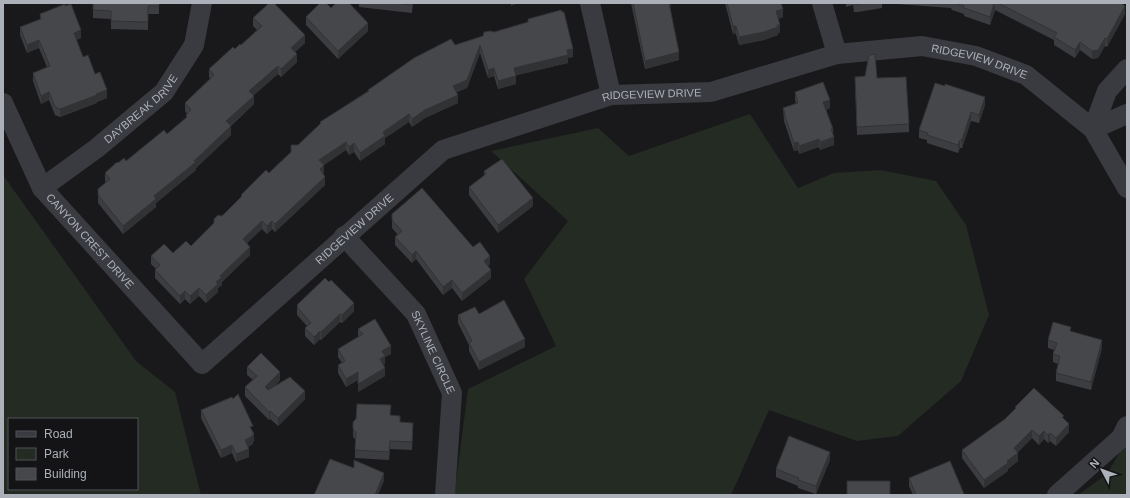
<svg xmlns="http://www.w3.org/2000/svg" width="1130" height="498" font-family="Helvetica,sans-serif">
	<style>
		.green { fill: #232b23; fill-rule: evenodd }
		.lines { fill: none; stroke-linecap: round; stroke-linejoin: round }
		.minor { stroke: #3a3b40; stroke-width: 20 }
		.wall { fill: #3c3d40 }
		.shaded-wall { fill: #313234 }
		.building { fill: #46474b; stroke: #313234 }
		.labels { text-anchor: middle; stroke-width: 3.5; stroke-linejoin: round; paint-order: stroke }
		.street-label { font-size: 11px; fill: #acb1b9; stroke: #141416 }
	</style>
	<rect width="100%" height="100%" fill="#19191b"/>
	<path class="green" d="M 750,114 L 798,188 L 834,173 L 880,170 L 936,181 L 966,225 L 989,315 L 961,381 L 898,436 L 857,441 L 769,410 L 731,495 L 452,495 L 455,490 L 468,389 L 556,346 L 524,279 L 568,221 L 491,151 L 598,128 L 629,156 Z
		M 3,175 L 136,361 L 175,392 L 201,495 L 3,495 ZM 9,419 L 137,419 L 137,489 L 9,489 Z
		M 1127,440 L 1127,495 L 1078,495 L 1107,474 Z"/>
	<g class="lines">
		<g class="minor">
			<path d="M 590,3 L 611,95"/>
			<path d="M 822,3 L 837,54"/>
			<path id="s1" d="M 3,103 L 42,188 L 202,364 L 443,150 L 611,95 L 711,92 L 837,54 L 922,46 L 976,56 L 1026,75 L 1093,129 L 1127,188"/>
			<path d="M 1093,129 L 1107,91 L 1127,69"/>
			<path d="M 1093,129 L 1127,114"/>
			<path id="s2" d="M 42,188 L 97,148 L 164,92 L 194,45 L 202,3"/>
			<path id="s3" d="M 344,236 L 416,314 L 452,393 L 445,495"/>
			<path d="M 1057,495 L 1121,438 L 1127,426"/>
		</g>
	</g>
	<path class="wall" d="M 93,3 L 159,3 L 159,14 L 148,14 L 148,30 L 111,29 L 111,19 L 93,18 Z
		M 359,3 L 413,3 L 412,13 L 359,7 Z
		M 631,3 L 671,3 L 671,7 L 670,7 L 679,60 L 645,69 Z
		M 725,3 L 781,3 L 783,17 L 778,19 L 780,33 L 778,33 L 778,35 L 764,40 L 739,45 L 736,34 L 733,34 Z
		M 846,3 L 1074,3 L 1076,4 L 1125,14 L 1107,47 L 1105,46 L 1098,58 L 1092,59 L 1080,50 L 1075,58 L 1054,45 L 1054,40 L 995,10 L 990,25 L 964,16 L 964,14 L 952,10 L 951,8 L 882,3 L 882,8 L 858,12 L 854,12 L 853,5 L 846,7 Z
		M 65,6 L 81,38 L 76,40 L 83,57 L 95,74 L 107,98 L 97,102 L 97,103 L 60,117 L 55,115 L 49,100 L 41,104 L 33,81 L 33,73 L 47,67 L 39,48 L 27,53 L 20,35 L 20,27 L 40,19 L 40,14 Z
		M 331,8 L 368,31 L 338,59 L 306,25 L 306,17 Z
		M 253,18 L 305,43 L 295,52 L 297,62 L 281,77 L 278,74 L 253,96 L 254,104 L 231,126 L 231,135 L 196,168 L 196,170 L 156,203 L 156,207 L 123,234 L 98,203 L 98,195 L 106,183 L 105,181 L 105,173 L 118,163 L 126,161 L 167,134 L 186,118 L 186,115 L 187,114 L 185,111 L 185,103 L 210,79 L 209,77 L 209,69 L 241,45 L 257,30 L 253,26 Z
		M 528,19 L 573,57 L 568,58 L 568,63 L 516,75 L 516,84 L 498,89 L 494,76 L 488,78 L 480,53 L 467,88 L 456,92 L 458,103 L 425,118 L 412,127 L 409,122 L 385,138 L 385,144 L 360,161 L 354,152 L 349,155 L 346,150 L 324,165 L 324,173 L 323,174 L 325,185 L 275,232 L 272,229 L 267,234 L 262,229 L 247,243 L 250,255 L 222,282 L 222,285 L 218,288 L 218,292 L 206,303 L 199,296 L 190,304 L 185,299 L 180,304 L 155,278 L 155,270 L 156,269 L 151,264 L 151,256 L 173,253 L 191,246 L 241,198 L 241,195 L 269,173 L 320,124 L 320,122 L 368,91 L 368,90 L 455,45 L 528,22 Z
		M 855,77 L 877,78 L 909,124 L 909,132 L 857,135 Z
		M 795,92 L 830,108 L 826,110 L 833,129 L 834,145 L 820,150 L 819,147 L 799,154 L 798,150 L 794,151 L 784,121 L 783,108 L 796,103 L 795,100 Z
		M 985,105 L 979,123 L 971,121 L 962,148 L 960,148 L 958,153 L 927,143 L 927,140 L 919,138 L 919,130 Z
		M 484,171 L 533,206 L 498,233 L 469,195 L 469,187 L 484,176 Z
		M 392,220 L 473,247 L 490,264 L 488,266 L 491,278 L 462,301 L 452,288 L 443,295 L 416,259 L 412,263 L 395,245 L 395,237 L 398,235 L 392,228 Z
		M 297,305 L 354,311 L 342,323 L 340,322 L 321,340 L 320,339 L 314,345 L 305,336 L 305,328 L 307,326 L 297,315 Z
		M 479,314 L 525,347 L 479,370 L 469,351 L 469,345 L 458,323 L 458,315 Z
		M 358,329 L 391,354 L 385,357 L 385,364 L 384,365 L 385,376 L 358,392 L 358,380 L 346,387 L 338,373 L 338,365 L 342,363 L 338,357 L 338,349 L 358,337 Z
		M 1071,331 L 1102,348 L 1091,390 L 1056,381 L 1056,373 L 1058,364 L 1053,362 L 1053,354 L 1054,350 L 1048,348 L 1048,340 Z
		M 247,367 L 280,380 L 273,388 L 305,399 L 278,426 L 270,419 L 269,420 L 245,396 L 245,387 L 253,380 L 247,375 Z
		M 1015,407 L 1064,419 L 1069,432 L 1056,446 L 1050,441 L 1048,443 L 1044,439 L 1039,445 L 1032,438 L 1018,452 L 1018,461 L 1008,469 L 1008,471 L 984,488 L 962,458 L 962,450 L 1005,419 L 1015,409 Z
		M 201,410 L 253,431 L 254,442 L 253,442 L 253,444 L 248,447 L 249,457 L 236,462 L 232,453 L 221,458 L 201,418 Z
		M 391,416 L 413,431 L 412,450 L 390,449 L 389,460 L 355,458 L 355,439 L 353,437 L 353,429 Z
		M 830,460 L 816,494 L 798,488 L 798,486 L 776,477 L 776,469 Z
		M 909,478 L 964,495 L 913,495 L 909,486 Z"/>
	<path class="shaded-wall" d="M 511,3 L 518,3 L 511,6 Z
		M 668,3 L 671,3 L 671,7 L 668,8 Z
		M 994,3 L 995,10 L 990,25 L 990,17 Z
		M 1125,6 L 1125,14 L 1107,47 L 1107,39 Z
		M 783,9 L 783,17 L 776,19 L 776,11 Z
		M 368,23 L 368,31 L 338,59 L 338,51 Z
		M 780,25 L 780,33 L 778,33 L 778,35 L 764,40 L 739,45 L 739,37 Z
		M 733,26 L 736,26 L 736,34 L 733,34 Z
		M 81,30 L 81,38 L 74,41 L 74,33 Z
		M 305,35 L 305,43 L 291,56 L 291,48 Z
		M 1105,38 L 1105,46 L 1098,58 L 1092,59 L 1092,51 Z
		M 39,40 L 39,48 L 27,53 L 27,45 Z
		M 1080,42 L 1080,50 L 1075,58 L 1075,50 Z
		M 480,45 L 480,53 L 467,88 L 453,94 L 453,86 Z
		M 573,49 L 573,57 L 568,58 L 568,63 L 514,76 L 514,68 L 567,50 Z
		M 679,52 L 679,60 L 645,69 L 645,61 Z
		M 297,54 L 297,62 L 281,77 L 281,69 Z
		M 278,66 L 278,74 L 249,99 L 249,91 Z
		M 494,68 L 494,76 L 488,78 L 488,70 Z
		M 516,76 L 516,84 L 498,89 L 498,81 Z
		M 107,90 L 107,98 L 97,102 L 97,103 L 60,117 L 60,109 Z
		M 49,92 L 49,100 L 41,104 L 41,96 Z
		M 458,95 L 458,103 L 425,118 L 412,127 L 412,119 L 425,110 Z
		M 254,96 L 254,104 L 226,129 L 226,121 Z
		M 985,97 L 985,105 L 979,123 L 979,115 Z
		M 830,100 L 830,108 L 823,110 L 823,102 Z
		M 971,112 L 971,121 L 962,148 L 962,140 Z
		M 409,114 L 409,122 L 385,138 L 385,144 L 360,161 L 360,153 L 383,132 Z
		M 231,126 L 231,135 L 196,168 L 196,170 L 156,203 L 156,207 L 123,234 L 123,226 L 154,196 L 194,161 Z
		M 834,137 L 834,145 L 820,150 L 820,142 Z
		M 819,139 L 819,147 L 799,154 L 799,146 Z
		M 960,140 L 960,148 L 958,153 L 958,145 Z
		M 346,142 L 346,150 L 319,168 L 319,160 Z
		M 798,142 L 798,150 L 794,151 L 794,143 Z
		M 354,143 L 354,152 L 349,155 L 349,147 Z
		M 324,165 L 324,173 L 320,177 L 320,169 Z
		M 325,177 L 325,185 L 275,232 L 275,224 Z
		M 533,198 L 533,206 L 498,233 L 498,225 Z
		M 262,221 L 262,229 L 243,247 L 243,239 Z
		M 272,221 L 272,229 L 267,234 L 267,226 Z
		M 250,247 L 250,255 L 222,282 L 222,285 L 218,288 L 218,292 L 206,303 L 206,295 L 220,276 Z
		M 416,251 L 416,259 L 412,263 L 412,255 Z
		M 490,256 L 490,264 L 484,269 L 484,261 Z
		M 491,270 L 491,278 L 462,301 L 462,293 Z
		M 452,280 L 452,288 L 443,295 L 443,287 Z
		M 199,288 L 199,296 L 190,304 L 190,296 Z
		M 185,291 L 185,299 L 180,304 L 180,296 Z
		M 354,303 L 354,311 L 342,323 L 342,315 Z
		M 340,314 L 340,322 L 321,340 L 321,332 Z
		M 320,331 L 320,339 L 314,345 L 314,337 Z
		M 525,339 L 525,347 L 479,370 L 479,362 Z
		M 1102,340 L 1102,348 L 1091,390 L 1091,382 Z
		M 391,346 L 391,354 L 385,357 L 385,364 L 380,367 L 380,359 L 382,351 Z
		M 385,368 L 385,376 L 358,392 L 358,384 Z
		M 280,372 L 280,380 L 265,395 L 265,387 Z
		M 358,372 L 358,380 L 346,387 L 346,379 Z
		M 305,391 L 305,399 L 278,426 L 278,418 Z
		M 270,411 L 270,419 L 269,420 L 269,412 Z
		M 1069,424 L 1069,432 L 1056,446 L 1056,438 Z
		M 1032,430 L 1032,438 L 1014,456 L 1014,448 Z
		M 1044,431 L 1044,439 L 1039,445 L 1039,436 Z
		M 1050,433 L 1050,441 L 1048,443 L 1048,435 Z
		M 254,434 L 254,442 L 253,442 L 253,444 L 245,448 L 245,440 Z
		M 232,445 L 232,453 L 221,458 L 221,450 Z
		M 249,449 L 249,457 L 236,462 L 236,454 Z
		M 830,452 L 830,460 L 816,494 L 816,486 Z
		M 1018,453 L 1018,461 L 1008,469 L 1008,471 L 984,488 L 984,480 Z
		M 384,473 L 384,481 L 378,495 L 375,495 Z"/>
	<path class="building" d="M 93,3 L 159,3 L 159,6 L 148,6 L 148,22 L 111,21 L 111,11 L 93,10 Z
		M 269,3 L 274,3 L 305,35 L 291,48 L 297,54 L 281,69 L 278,66 L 249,91 L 254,96 L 226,121 L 231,126 L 194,161 L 196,162 L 154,196 L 156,199 L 123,226 L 98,195 L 98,189 L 110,179 L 105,173 L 117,162 L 118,163 L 124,158 L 126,161 L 164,130 L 167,134 L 187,117 L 186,115 L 191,110 L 185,103 L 214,75 L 209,69 L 233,47 L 235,49 L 240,44 L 241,45 L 262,26 L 253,18 Z
		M 320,3 L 326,3 L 331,8 L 336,3 L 349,3 L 368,23 L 338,51 L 306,17 Z
		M 394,3 L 412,3 L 412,5 Z
		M 633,3 L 669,3 L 679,52 L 645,61 Z
		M 727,3 L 781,3 L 783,9 L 776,11 L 780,25 L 777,25 L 778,27 L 764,32 L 739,37 L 736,26 L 733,26 Z
		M 854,3 L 863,3 L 858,4 L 854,4 Z
		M 955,3 L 994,3 L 990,17 L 964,8 L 964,6 Z
		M 998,3 L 1074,3 L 1076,4 L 1076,3 L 1121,3 L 1125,6 L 1107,39 L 1105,38 L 1098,50 L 1092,51 L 1080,42 L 1075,50 L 1054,37 L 1057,33 Z
		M 65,4 L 65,6 L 71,4 L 81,30 L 74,33 L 83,57 L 88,55 L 95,74 L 100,72 L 107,90 L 96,94 L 97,95 L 60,109 L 55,107 L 49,92 L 41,96 L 33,73 L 50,66 L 39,40 L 27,45 L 20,27 L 41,19 L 40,14 Z
		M 561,10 L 562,12 L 564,12 L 573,49 L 567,50 L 568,55 L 514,68 L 516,76 L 498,81 L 494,68 L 488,70 L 480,45 L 467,80 L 453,86 L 458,95 L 425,110 L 412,119 L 409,114 L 383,132 L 385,136 L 360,153 L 354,143 L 349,147 L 346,142 L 319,160 L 324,165 L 320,169 L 325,177 L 275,224 L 272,221 L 267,226 L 262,221 L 243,239 L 250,247 L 220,276 L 222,277 L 216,282 L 218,284 L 206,295 L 199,288 L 190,296 L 185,291 L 180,296 L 155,270 L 160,265 L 151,256 L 164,244 L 173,253 L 186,241 L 191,246 L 214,223 L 214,219 L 218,215 L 222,216 L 242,196 L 241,195 L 266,170 L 269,173 L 291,152 L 291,145 L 298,145 L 321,123 L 320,122 L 369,91 L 368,90 L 414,58 L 451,39 L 455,45 L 483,36 L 484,32 L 490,31 L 494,32 L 528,22 L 528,19 Z
		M 875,54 L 877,78 L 906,77 L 909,124 L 857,127 L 855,77 L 865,76 L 869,55 Z
		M 823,82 L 830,100 L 823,102 L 833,129 L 831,129 L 834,137 L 820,142 L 819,139 L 799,146 L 798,142 L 794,143 L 784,113 L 785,113 L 783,108 L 798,103 L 795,92 Z
		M 935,83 L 945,86 L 945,84 L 985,97 L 979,115 L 971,112 L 962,140 L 960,140 L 958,145 L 927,135 L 928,133 L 919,130 Z
		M 502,159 L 533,198 L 498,225 L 469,187 L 486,174 L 484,171 Z
		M 422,188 L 473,247 L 480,242 L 490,256 L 484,261 L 491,270 L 462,293 L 452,280 L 443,287 L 416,251 L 412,255 L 395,237 L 402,231 L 392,220 L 392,214 Z
		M 325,278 L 329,282 L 331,280 L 354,303 L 342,315 L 340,314 L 321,332 L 320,331 L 314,337 L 305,328 L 311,323 L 297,307 L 298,306 L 297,305 Z
		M 504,300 L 525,339 L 479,362 L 469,343 L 472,341 L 458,315 L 475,307 L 479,314 Z
		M 375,319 L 391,346 L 382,351 L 385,356 L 380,359 L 385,368 L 358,384 L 358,372 L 346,379 L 338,365 L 345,361 L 338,349 L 363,334 L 358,329 Z
		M 1053,322 L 1071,327 L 1070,331 L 1102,340 L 1091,382 L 1056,373 L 1060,356 L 1053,354 L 1057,343 L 1048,340 Z
		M 261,353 L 280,372 L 265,387 L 268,390 L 290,377 L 305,391 L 278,418 L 270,411 L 269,412 L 245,387 L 257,376 L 247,367 Z
		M 1034,388 L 1064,416 L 1062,417 L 1069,424 L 1056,438 L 1050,433 L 1048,435 L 1044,431 L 1039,436 L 1032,430 L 1014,448 L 1018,453 L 1007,461 L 1008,463 L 984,480 L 962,450 L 1005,419 L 1016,408 L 1015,407 Z
		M 238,394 L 253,426 L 250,427 L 254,434 L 252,435 L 253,436 L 245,440 L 249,449 L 236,454 L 232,445 L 221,450 L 201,410 L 232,397 L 233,399 Z
		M 357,404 L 391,405 L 390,415 L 400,416 L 400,422 L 413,423 L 412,442 L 390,441 L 389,452 L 355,450 L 356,432 L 353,429 L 353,422 L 356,419 Z
		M 789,436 L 830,452 L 816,486 L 798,480 L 799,478 L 776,469 Z
		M 330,459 L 354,468 L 354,460 L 384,473 L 375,495 L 314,495 Z
		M 950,461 L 964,494 L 962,495 L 916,495 L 909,478 Z
		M 847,481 L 890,481 L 890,495 L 847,495 Z"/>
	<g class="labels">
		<g class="street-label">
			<text dy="4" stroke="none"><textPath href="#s1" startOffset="1207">RIDGEVIEW DRIVE</textPath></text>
			<text dy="4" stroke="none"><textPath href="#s1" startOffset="871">RIDGEVIEW DRIVE</textPath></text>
			<text dy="4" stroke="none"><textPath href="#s2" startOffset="127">DAYBREAK DRIVE</textPath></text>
			<text dy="4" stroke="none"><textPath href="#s1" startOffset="535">RIDGEVIEW DRIVE</textPath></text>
			<text dy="4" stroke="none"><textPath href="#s1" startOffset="165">CANYON CREST DRIVE</textPath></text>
			<text dy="4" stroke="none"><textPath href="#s3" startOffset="148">SKYLINE CIRCLE</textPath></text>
		</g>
	</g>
	<rect width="1130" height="498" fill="none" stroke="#acb1b9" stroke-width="8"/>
	<rect x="8" y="418" width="130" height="72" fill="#141416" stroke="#515357"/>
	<rect x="16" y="431" width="20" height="6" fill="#3a3b40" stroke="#515357"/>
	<text x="44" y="438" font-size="12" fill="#acb1b9">Road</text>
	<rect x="16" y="448" width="20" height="12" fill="#232b23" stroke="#515357"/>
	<text x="44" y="458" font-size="12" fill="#acb1b9">Park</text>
	<rect x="16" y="468" width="20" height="12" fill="#46474b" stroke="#515357"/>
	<text x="44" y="478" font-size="12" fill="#acb1b9">Building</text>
	<g transform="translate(1102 470) rotate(311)" stroke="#141416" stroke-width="3" paint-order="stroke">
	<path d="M0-3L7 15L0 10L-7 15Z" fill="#acb1b9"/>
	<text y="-6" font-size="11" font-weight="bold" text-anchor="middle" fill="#acb1b9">N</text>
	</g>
</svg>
